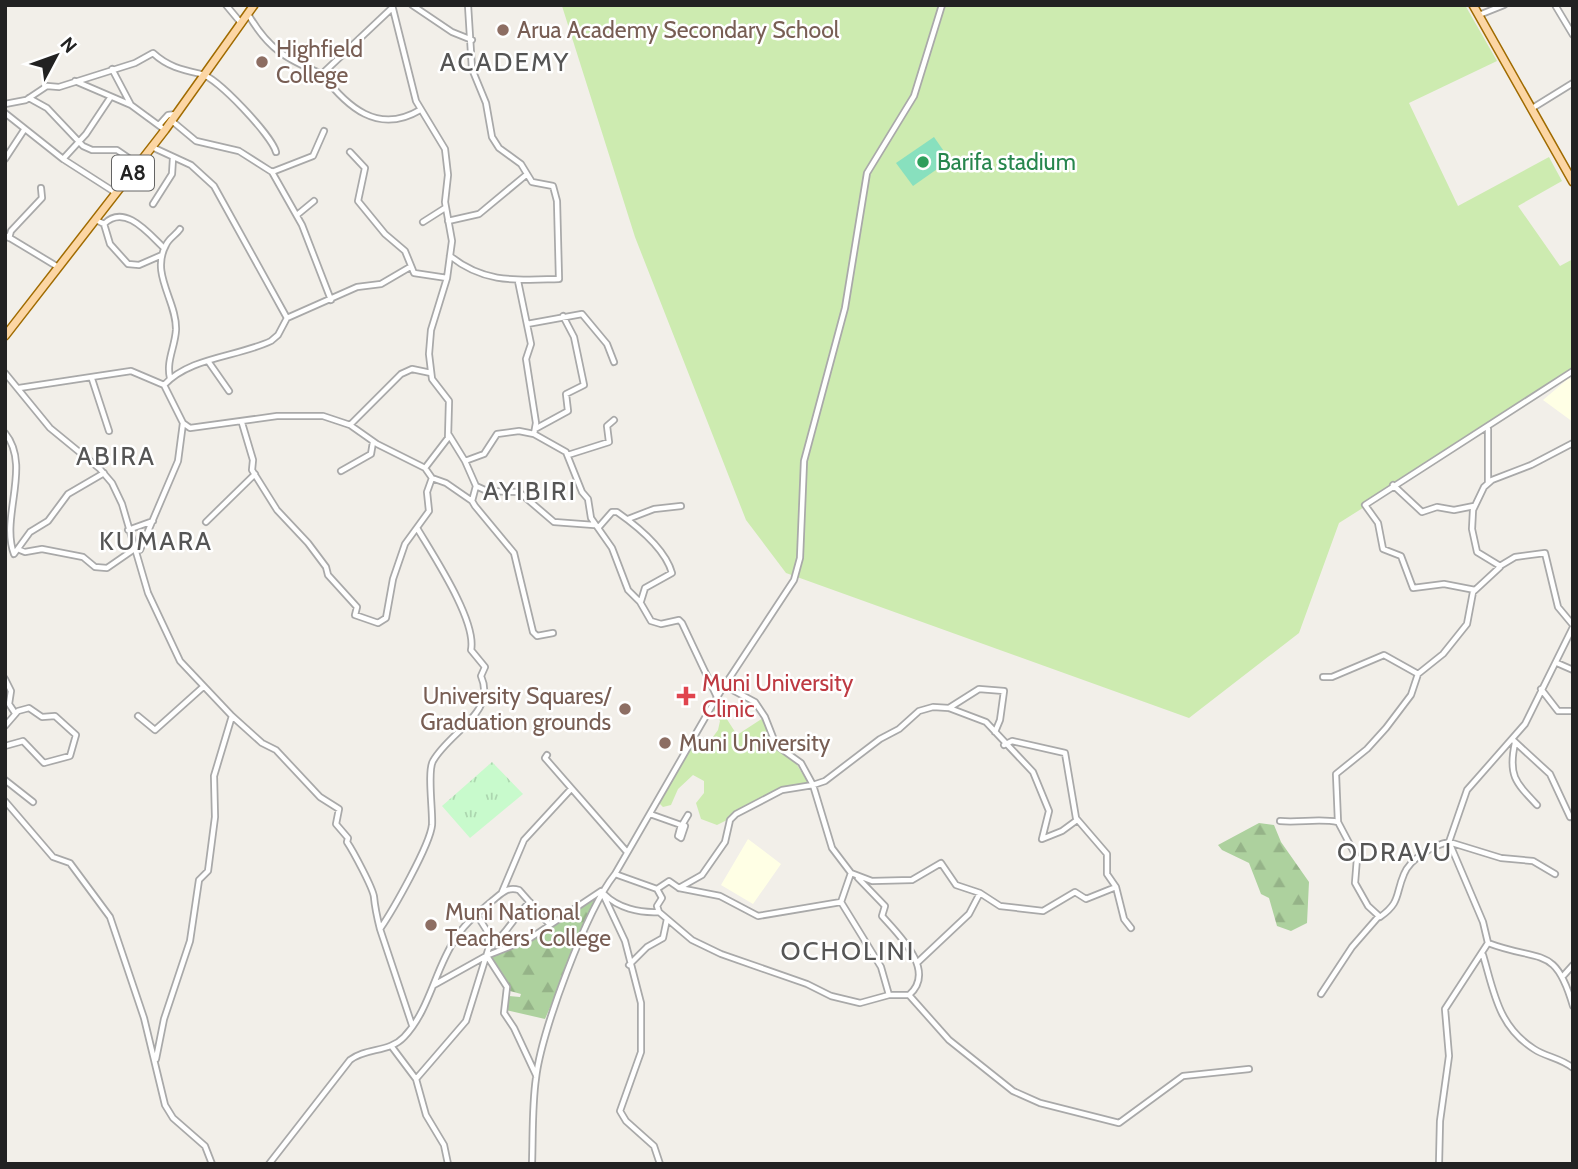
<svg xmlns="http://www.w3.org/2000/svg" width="1578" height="1169" font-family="Cabin,sans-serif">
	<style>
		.education { fill: #ffffe5 }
		.grass { fill: #cdebb0 }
		.forest { fill: url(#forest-firs) }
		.park { fill: url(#park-tufts) }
		.pitch { fill: #88e0be }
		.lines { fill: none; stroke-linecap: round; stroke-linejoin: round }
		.minor-casing { stroke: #a9a9a9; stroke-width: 8 }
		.major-casing { stroke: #a06b00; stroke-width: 10 }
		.minor { stroke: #fff; stroke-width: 4.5 }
		.major { stroke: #fcd6a4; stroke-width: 7 }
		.education-dot { fill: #8d6e63; stroke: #fff; stroke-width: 2.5 }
		.leisure-dot { fill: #2e9e5b; stroke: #fff; stroke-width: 2.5 }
		.health-dot { fill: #e0444e; stroke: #fff; stroke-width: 2.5 }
		.labels { text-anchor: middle; stroke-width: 5; stroke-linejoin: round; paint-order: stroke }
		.shield { fill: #fff; stroke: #646464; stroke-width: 2 }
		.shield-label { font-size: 21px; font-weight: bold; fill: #222 }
		.education-label { font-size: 23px; fill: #785e54; stroke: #fff; text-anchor: start }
		.leisure-label { font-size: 23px; fill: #27864d; stroke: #fff; text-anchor: start }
		.health-label { font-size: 23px; fill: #be3a42; stroke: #fff; text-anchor: start }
		.quarter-label { font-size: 26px; letter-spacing: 2px; fill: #555; stroke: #fff }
	</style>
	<defs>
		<pattern id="forest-firs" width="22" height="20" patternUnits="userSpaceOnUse" patternTransform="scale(1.75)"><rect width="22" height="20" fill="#add19e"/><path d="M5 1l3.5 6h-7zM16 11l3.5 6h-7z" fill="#95b388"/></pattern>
		<pattern id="park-tufts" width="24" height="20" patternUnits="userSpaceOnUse" patternTransform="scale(1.75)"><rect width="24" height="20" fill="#c8facc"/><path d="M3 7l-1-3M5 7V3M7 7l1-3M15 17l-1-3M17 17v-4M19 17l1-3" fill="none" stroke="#acd6af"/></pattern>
	</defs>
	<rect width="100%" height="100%" fill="#f2efe9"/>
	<path class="education" d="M 1569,378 L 1573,381 L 1573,422 L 1543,400 Z
		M 748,839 L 781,864 L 753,904 L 721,885 Z"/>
	<path class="grass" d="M 1465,5 L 1497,61 L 1409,103 L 1458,206 L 1549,157 L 1562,181 L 1518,206 L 1560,266 L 1573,259 L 1573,375 L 1339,523 L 1299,633 L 1189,718 L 786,573 L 746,520 L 635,237 L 562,6 Z
		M 716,702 L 737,735 L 763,718 L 773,744 L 794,760 L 810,786 L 793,787 L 717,825 L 701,819 L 696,803 L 704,793 L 704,781 L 693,775 L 678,789 L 671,805 L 663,807 L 658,802 L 693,743 L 707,745 L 718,730 L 720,721 L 712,707 Z"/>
	<path class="forest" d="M 1259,823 L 1274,825 L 1281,842 L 1309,882 L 1307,923 L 1291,931 L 1277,926 L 1269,898 L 1261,894 L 1249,863 L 1222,850 L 1218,845 Z
		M 600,893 L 545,1019 L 506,1010 L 509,996 L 520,997 L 521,994 L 510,991 L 488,957 L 532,939 Z"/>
	<path class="park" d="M 492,762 L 523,794 L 470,838 L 442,806 Z"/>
	<path class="pitch" d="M 934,137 L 950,160 L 913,186 L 896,163 Z"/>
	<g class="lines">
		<g class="minor-casing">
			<path id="minor" d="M 226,5 L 241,23
				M 412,5 L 452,32 L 472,40
				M 1555,5 L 1573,35
				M 248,14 C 268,49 286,59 322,74 L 392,8
				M 1479,15 L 1504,5
				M 112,69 L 131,105
				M 322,74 C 347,107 378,135 420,110
				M 75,81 L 131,105 L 165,130
				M 29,98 L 47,108 L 83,146 L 92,150 L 117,150 L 139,165
				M 5,104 L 26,100 L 47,86 L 59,87 L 135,63 L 153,53 C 168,67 183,70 201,74 C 217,77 272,136 276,152
				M 1531,109 L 1573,83
				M 5,113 L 63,159 L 116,193
				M 172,121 L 196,141 L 239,151 L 272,172 L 302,225 L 331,300
				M 159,125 L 168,115 L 176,114
				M 152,147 L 191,165 L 214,186 L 287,318
				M 350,152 L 365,168 L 358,201 L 385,234 L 405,251 L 414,273 L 447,278
				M 5,159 L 24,130
				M 63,159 L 86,134 L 110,98
				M 272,172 L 313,156 L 324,131
				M 153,204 L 172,174 L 173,158
				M 297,215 L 314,201
				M 96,220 L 104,224 C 125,203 149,234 164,248
				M 448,221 L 479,214 L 526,175
				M 423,222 L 445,208
				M 104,224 L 110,244 L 128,264 L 139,265 L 162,255
				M 5,235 L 58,267
				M 9,238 L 11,231 L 42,198 L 41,188
				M 450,256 C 485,284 517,280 559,279 L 557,201 L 553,186 L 532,182 L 521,164 L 499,148 L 492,137 L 486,103 L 472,69 L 468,5
				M 518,281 L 531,344 L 526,359 L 536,423 L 534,434 L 566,452 L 582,492 L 588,499 L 591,518 L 612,548 L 628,590 L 640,602 L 651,621 L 661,624 L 679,620 L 682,623 L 717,697
				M 527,324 L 582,314 L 607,344 L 614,362
				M 208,361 L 229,391
				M 5,373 L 50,428 L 100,469 L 112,483 L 122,504 L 148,593 L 180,661 L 232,716 L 262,743 L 276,750 L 320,797 L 339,809 L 336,824 L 348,838 L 347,842 C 353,851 373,888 374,897 C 375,908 377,917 380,929
				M 170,378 C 166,361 175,347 176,330 C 177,301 150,274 166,245 C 169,238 176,235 180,229
				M 92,379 L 109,431
				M 164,385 C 190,357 237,357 271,341 L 278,335 L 287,318 L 357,287 L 381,284 L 410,267
				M 19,388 L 131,371 L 164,385 L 183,423 L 190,428 L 277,416 L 323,416 L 350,425 L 377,444 L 425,468 L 448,438 L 449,401 L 432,379 L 429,354 L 431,330 L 447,278 L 452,241 L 445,202 L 448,175 L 445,149 L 416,101 L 392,5
				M 242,423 L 253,460 L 252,470 L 277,510 L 308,543 L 326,567 L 328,575 L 357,607 L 355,615 L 378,623 L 386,618 L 393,579 L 405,544 L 429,511 L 427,492 L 432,478 L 425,468
				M 350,425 L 401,374 L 412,369 L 431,373
				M 535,429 L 568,411 L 566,394 L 584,385 L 574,337 L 563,316
				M 1488,429 L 1488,483
				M 5,433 C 32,466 0,517 14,554 L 30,532 L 48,521 L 68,494 L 104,473
				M 449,435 L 465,461 L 476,486 L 472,501 L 475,506 L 514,553 L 533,632 L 537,636 L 553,633
				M 1573,443 L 1531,465 L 1492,480 L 1484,487 L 1473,510 L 1472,529 L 1477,552 L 1500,566 L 1515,557 L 1545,553 L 1558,607 L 1573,625
				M 568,455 L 609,442 L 607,426 L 614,420
				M 465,461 L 484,454 L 497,434 L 519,431 L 534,434
				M 341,471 L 371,454 L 373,442
				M 432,478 L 446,483 L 472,501
				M 1393,485 L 1422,512 L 1437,507 L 1454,510 L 1474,506
				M 476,486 L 487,491 L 519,492 L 554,522 L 594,525
				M 628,519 L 654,509 L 681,506
				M 206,522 L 255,474
				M 598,528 L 612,512 L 617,512 C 637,526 665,548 672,573 L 645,588 L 641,601
				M 128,530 L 153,521
				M 20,550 L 25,552 L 42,549 L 83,557 L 95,567 L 107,568 L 133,550 L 140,550 L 178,461 L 183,423
				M 1475,590 L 1444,584 L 1413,588 L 1401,556 L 1383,549 L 1378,523 L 1365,505 L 1573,371
				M 1557,663 L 1573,670
				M 1323,677 L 1332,677 L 1384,655 L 1418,674
				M 5,679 L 11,691 L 9,704 L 15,713
				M 725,686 L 755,702 L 765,717 L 776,745 L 801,763 L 813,785 L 825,781 L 880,739 L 899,729 L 919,711 L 933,707 L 949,708 L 986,722 L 1033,772 L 1049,811 L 1042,839 L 1062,831 L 1077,820
				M 1541,689 L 1558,711 L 1573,711
				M 949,708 L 979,689 L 1004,691 L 1000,720 L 995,732
				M 138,716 L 155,730 L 203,687
				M 5,726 L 18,711 L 29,708 L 42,717 L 55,716 L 76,735 L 70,756 L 44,763 L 23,741 L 5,746
				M 1513,740 L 1550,774 L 1570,817
				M 1515,743 C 1508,775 1515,782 1537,805
				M 1004,745 L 1012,741 L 1065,753 L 1076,818 L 1107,854 L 1107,874 L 1116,887 L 1124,919 L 1131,928
				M 547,755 L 545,758 L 627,852
				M 5,780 L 33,802
				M 5,801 L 53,857 L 70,863 L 110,917 L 144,1018 L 165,1105 L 173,1118 L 205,1146 L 212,1164
				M 650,814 L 681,825 L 678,836 L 681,838 L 685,826 L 682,825 L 688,815
				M 1280,821 C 1300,823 1318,818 1338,822 L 1357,858 L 1355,883 L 1368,906 L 1380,917 C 1401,902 1395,895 1404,874 C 1410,859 1433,845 1449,842 L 1501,858 L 1533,861 L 1555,874
				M 1338,822 L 1336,774 L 1367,749 L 1386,728 L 1411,695 L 1418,674 L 1443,654 L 1467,624 L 1473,592 L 1500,567
				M 851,873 L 841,902 L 881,967 L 889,995 L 909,995 L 949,1040 L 1013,1091 L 1040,1103 L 1119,1123 L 1183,1076 L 1249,1069
				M 615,874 L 657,889 L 669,881 L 679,888 L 720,896 L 758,916 L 841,902
				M 858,878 L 885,906 L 882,916 C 899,935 937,971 909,995
				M 679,888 L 702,875 L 725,842 L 730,820 L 736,814 L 782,790 L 813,785 L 832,848 L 851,873 L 872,881 L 912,880 L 941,863 L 956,885 L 980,893 L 1000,906 L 1043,911 L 1075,892 L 1086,899 L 1116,887
				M 657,889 L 662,898 L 657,906 L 659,912 L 692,940 L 721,954 L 807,984 L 831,996 L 860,1003 L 889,995
				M 502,892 L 524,840 L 571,789
				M 602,892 L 625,941 L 641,1003 L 641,1052 L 620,1111 L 626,1121 L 654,1146 L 660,1164
				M 604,894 C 618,908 639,913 659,912
				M 1488,943 C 1541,963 1555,944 1573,1006
				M 490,947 C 508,933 514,916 530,902
				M 1483,955 C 1494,992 1498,1026 1534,1049 C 1546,1057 1561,1058 1573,1068
				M 487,956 L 507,987 L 504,1013 L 514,1028 L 536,1075
				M 918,962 L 969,914 L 980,893
				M 629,965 L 647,947 L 663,938 L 667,919
				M 1564,975 L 1573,965
				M 434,985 L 486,956 L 529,939 L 550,925
				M 1321,994 L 1352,947 L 1379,916
				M 412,1025 L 380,929 C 393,910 430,845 432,825 C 433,811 427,771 433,761 C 450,731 497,713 481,676 L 485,667 L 471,650 C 477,621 433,555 417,528
				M 392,1047 L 416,1079 L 426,1115 L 444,1145 L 448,1164
				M 156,1059 L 164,1019 L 190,941 L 199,880 L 208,871 L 215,817 L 214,776 L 232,716
				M 416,1079 L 466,1021 L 489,947 L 487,931 L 477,915
				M 269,1164 L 350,1060 C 367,1047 389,1053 404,1037 C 429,1011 435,970 454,941 C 463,925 478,913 492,901 C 501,894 507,886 519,890 L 550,925 L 601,891
				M 532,1164 C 533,1135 532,1106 536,1078 C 541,1032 587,909 615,874 L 717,697 L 794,580 L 800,558 L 804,461 L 845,308 L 867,173 L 914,96 L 942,5
				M 1439,1164 L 1440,1121 L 1449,1056 L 1445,1009 L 1488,943 L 1483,922 L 1449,842 L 1467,790 L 1525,724 L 1573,627"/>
		</g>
		<g class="major-casing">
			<path id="major" d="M 1473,5 L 1573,182
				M 5,336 L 165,130 L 254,5"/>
		</g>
		<use href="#minor" class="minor"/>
		<use href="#major" class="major"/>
	</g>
	<g class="education-dot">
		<circle cx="503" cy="30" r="7"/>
		<circle cx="262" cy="62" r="7"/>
		<circle cx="625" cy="709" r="7"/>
		<circle cx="665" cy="743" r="7"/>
		<circle cx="431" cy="925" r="7"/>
	</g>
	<circle class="leisure-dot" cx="923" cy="162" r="7"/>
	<path class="health-dot" d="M682.5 685.5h7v7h7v7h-7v7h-7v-7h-7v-7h7z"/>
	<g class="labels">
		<rect class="shield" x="112" y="155.5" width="42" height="35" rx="5"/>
		<g class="shield-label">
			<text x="133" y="180">A8</text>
		</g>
		<g class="education-label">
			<text x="517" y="38">Arua Academy Secondary School</text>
			<text x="276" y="57">Highfield<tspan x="276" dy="26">College</tspan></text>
			<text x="611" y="704" text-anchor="end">University Squares/<tspan x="611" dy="26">Graduation grounds</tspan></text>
			<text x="679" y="751">Muni University</text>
			<text x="445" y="920">Muni National<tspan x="445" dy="26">Teachers' College</tspan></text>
		</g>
		<g class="leisure-label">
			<text x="937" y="170">Barifa stadium</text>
		</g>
		<g class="health-label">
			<text x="702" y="691">Muni University<tspan x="702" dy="26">Clinic</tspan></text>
		</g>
		<g class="quarter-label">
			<text x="505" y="71">ACADEMY</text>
			<text x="116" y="465">ABIRA</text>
			<text x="530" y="500">AYIBIRI</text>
			<text x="156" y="550">KUMARA</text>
			<text x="1395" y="861">ODRAVU</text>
			<text x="848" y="960">OCHOLINI</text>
		</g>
	</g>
	<rect width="1578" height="1169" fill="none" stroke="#222222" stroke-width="14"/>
	<g transform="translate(56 56) rotate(49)" stroke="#ffffff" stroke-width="5" paint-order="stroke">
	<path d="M0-5L12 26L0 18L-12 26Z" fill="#222222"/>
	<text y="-10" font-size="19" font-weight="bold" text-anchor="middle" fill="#222222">N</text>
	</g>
</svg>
